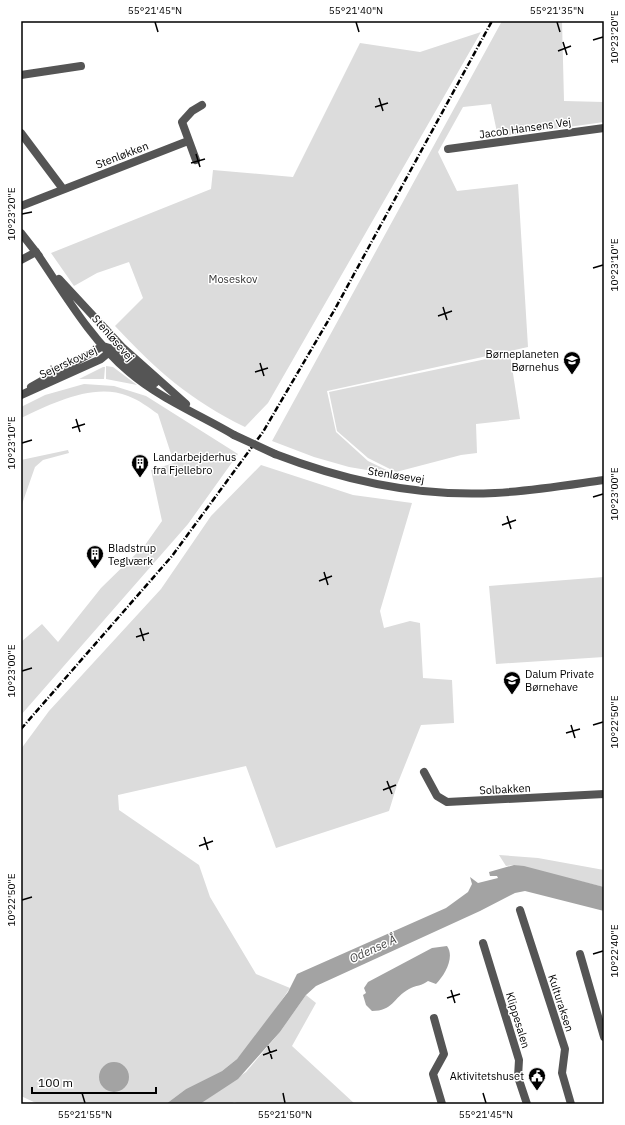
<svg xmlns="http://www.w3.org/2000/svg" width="625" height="1125" font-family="'IBM Plex Sans',sans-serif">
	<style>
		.green { fill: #dcdcdc }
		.water { fill: #a3a3a3 }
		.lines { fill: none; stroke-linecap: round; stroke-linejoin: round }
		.minor { stroke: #555; stroke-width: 8 }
		.tertiary { stroke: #555; stroke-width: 8 }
		.rail { stroke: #000; stroke-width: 2.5; stroke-dasharray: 6 2 1 2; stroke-linecap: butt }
		.tertiary-bridge { stroke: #555; stroke-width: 8 }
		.ticks { fill: none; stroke: #000; stroke-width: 1.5 }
		.labels { text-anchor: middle; stroke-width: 3; stroke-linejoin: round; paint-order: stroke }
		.street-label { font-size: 11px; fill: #000; stroke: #fff }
		.park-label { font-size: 11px; fill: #333; stroke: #fff }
		.poi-label { font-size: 11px; fill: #000; stroke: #fff; text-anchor: start }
		.water-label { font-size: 12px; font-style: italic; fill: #444; stroke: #fff }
		.neatline { fill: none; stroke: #000; stroke-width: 1.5 }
		.ticks-label { font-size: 10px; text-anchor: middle; fill: #000 }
	</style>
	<rect width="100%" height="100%" fill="#fff"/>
	<path class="green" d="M 502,21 L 562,21 L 564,101 L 604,102 L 604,122 L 498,137 L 491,104 L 463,107 L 438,152 L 457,191 L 518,184 L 528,347 L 327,391 L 336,432 L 368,461 L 397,475 L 349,467 L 314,457 L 272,441 Z
		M 481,32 L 268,403 L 245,427 C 190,400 156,370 115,326 L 143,298 L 129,262 L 97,273 L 74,286 L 51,253 L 211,189 L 213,170 L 293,177 L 360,43 L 420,52 Z
		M 510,354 L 520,419 L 476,424 L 477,453 L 461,455 L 396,472 L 368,458 L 337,431 L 329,392 Z
		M 106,366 L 113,367 L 137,385 L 106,379 Z
		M 103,367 L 105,367 L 104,379 L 79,379 Z
		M 84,384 L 114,386 L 146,396 L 238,454 L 188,524 L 21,715 L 21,642 L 42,624 L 58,642 L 101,588 L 145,545 L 162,521 L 151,470 L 174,463 L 158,414 C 148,407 139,400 128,396 C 94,382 51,404 21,418 L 21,407 L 45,395 Z
		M 68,450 L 69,453 L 43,460 L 35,467 L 21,507 L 21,460 Z
		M 261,465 L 353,495 L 412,503 L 380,611 L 384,628 L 410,621 L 420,623 L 423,678 L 452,680 L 454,723 L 421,725 L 397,785 L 389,811 L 276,848 L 246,766 L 118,795 L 119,810 L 199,865 L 210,897 L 256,974 L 290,988 L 262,1029 L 237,1059 L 222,1071 L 186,1089 L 166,1104 L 38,1104 L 21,1096 L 21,749 L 49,711 L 161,589 L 211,516 Z
		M 604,577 L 604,657 L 496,664 L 489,586 Z
		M 499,855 L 538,858 L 604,870 L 604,887 L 514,865 L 506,866 Z
		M 306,995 L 316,1003 L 292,1046 L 355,1104 L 240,1104 L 234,1102 L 231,1104 L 200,1104 L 246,1072 L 280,1032 Z"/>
	<path class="water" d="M 514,865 L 524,866 L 604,887 L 604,911 L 525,891 L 515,893 L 480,911 L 316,986 L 306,995 L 280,1032 L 238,1079 L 200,1104 L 166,1104 L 186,1089 L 222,1071 L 237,1059 L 288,992 L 297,974 L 446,908 L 468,892 L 472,884 L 470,877 L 478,883 L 498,878 L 497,876 L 490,876 L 489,872 Z
		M 447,946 C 455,957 445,975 436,984 L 428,981 C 422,986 416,985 409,989 C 393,998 393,1011 372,1011 L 366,1005 L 363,995 L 366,993 L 364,988 L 368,982 L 432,948 Z
		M99 1077a15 15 0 1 1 30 0a15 15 0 1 1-30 0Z"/>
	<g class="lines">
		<path class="minor" d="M 21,75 L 81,66
			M 21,133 L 63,189
			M 448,149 L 604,128
			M 196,160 L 182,122 L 192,111 L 202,105
			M 21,206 L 188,141
			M 21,260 L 36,252
			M 424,772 L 437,796 L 447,802 L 604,794
			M 520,910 L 565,1049 L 562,1073 L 571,1104
			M 483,943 L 519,1060 L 518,1077 L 527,1104
			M 580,954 L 604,1037
			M 434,1018 L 444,1054 L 433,1074 L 442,1104"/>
		<path class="tertiary" d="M 21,233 L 39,256
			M 36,252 C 64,293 91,340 129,372 C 159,398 200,415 234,435
			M 59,279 L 122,347 L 186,404
			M 103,346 L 113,349 L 155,383
			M 31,387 L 103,346
			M 21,395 L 101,359 L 113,349
			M 275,454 C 345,481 420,497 495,493 C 532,491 568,485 604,480"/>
		<path class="rail" d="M 21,729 L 172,556 L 263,432 L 335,309 L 492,21"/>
		<path class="tertiary-bridge" d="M 234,435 L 275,454"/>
	</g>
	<path class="ticks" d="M 155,22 L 158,32M 356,22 L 359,32M 557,22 L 560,32M 593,40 L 603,37M 563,42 L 567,55M 558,51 L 571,46M 379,98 L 383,111M 375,107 L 388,103M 196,154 L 200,167M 191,163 L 205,159M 22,214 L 32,212M 593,268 L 603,265M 443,307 L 447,320M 438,316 L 452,311M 260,363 L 264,376M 255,372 L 268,368M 76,419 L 80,432M 72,428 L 85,424M 22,443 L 32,440M 593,497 L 603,494M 507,516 L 511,529M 502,525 L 516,520M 324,572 L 328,585M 319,581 L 332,576M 140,628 L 144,641M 136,637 L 149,633M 22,671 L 32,668M 571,725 L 575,738M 593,725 L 603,722M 566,733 L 580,729M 387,781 L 392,794M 383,790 L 396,785M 204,837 L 208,850M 199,846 L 213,841M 22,900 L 32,897M 593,954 L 603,951M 451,990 L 455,1003M 447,998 L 460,994M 268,1046 L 272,1059M 263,1055 L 277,1050M 82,1093 L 85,1103M 283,1093 L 285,1103M 483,1093 L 486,1103"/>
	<defs>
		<g id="school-pin" transform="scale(0.9)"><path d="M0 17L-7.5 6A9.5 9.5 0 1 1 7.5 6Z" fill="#000" stroke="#fff"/><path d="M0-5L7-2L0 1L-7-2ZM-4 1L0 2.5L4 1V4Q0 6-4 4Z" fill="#fff"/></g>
		<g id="building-pin" transform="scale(0.9)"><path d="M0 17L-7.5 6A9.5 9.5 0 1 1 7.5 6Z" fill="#000" stroke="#fff"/><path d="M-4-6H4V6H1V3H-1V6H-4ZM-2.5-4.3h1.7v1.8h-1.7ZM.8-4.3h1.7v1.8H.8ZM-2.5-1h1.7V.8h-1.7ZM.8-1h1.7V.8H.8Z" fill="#fff"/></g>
		<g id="civic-pin" transform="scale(0.9)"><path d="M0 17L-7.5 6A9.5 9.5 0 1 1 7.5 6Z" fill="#000" stroke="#fff"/><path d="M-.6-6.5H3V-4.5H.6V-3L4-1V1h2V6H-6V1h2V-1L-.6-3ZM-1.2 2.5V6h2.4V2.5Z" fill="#fff"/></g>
	</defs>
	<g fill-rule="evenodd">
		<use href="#school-pin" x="572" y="360"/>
		<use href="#building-pin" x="140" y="463"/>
		<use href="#building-pin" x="95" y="554"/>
		<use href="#school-pin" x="512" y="680"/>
		<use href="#civic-pin" x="537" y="1076"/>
	</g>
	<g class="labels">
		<g class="street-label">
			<text transform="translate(525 128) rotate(-8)" y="4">Jacob Hansens Vej</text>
			<text transform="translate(122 155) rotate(-21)" y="4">Stenløkken</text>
			<text transform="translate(113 338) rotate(49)" y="4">Stenløsevej</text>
			<text transform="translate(68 362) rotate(-25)" y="4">Sejerskovvej</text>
			<text transform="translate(396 475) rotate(9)" y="4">Stenløsevej</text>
			<text transform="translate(505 789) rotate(-3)" y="4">Solbakken</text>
			<text transform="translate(561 1003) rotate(72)" y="4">Kulturaksen</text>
			<text transform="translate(518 1020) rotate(73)" y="4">Klippesalen</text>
		</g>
		<g class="park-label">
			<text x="233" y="283">Moseskov</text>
		</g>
		<g class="poi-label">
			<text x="559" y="358" text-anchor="end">Børneplaneten<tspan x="559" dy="13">Børnehus</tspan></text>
			<text x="153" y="461">Landarbejderhus<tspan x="153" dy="13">fra Fjellebro</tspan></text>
			<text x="108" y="552">Bladstrup<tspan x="108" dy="13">Teglværk</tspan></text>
			<text x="525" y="678">Dalum Private<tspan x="525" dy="13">Børnehave</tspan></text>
			<text x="524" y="1080" text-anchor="end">Aktivitetshuset</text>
		</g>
		<g class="water-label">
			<text transform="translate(373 949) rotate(-25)" y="4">Odense Å</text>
		</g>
	</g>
	<rect width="625" height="1125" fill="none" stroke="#ffffff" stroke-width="44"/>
	<path d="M32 1087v6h124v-6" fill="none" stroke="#000000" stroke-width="2"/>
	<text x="38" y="1087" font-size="12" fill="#000000" stroke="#ffffff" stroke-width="3" paint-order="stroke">100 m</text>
	<rect x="22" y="22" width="581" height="1081" class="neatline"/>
	<g class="ticks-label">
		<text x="155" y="14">55°21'45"N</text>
		<text x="356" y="14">55°21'40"N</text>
		<text x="557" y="14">55°21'35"N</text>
		<text transform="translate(614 37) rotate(-90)" y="4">10°23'20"E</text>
		<text transform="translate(11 214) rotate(-90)" y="4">10°23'20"E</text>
		<text transform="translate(614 265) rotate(-90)" y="4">10°23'10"E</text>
		<text transform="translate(11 443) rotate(-90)" y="4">10°23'10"E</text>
		<text transform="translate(614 494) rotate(-90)" y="4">10°23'00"E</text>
		<text transform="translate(11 671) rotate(-90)" y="4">10°23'00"E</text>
		<text transform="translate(614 722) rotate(-90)" y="4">10°22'50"E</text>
		<text transform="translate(11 900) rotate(-90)" y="4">10°22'50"E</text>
		<text transform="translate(614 951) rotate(-90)" y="4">10°22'40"E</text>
		<text x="85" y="1118">55°21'55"N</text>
		<text x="285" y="1118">55°21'50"N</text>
		<text x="486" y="1118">55°21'45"N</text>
	</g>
</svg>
